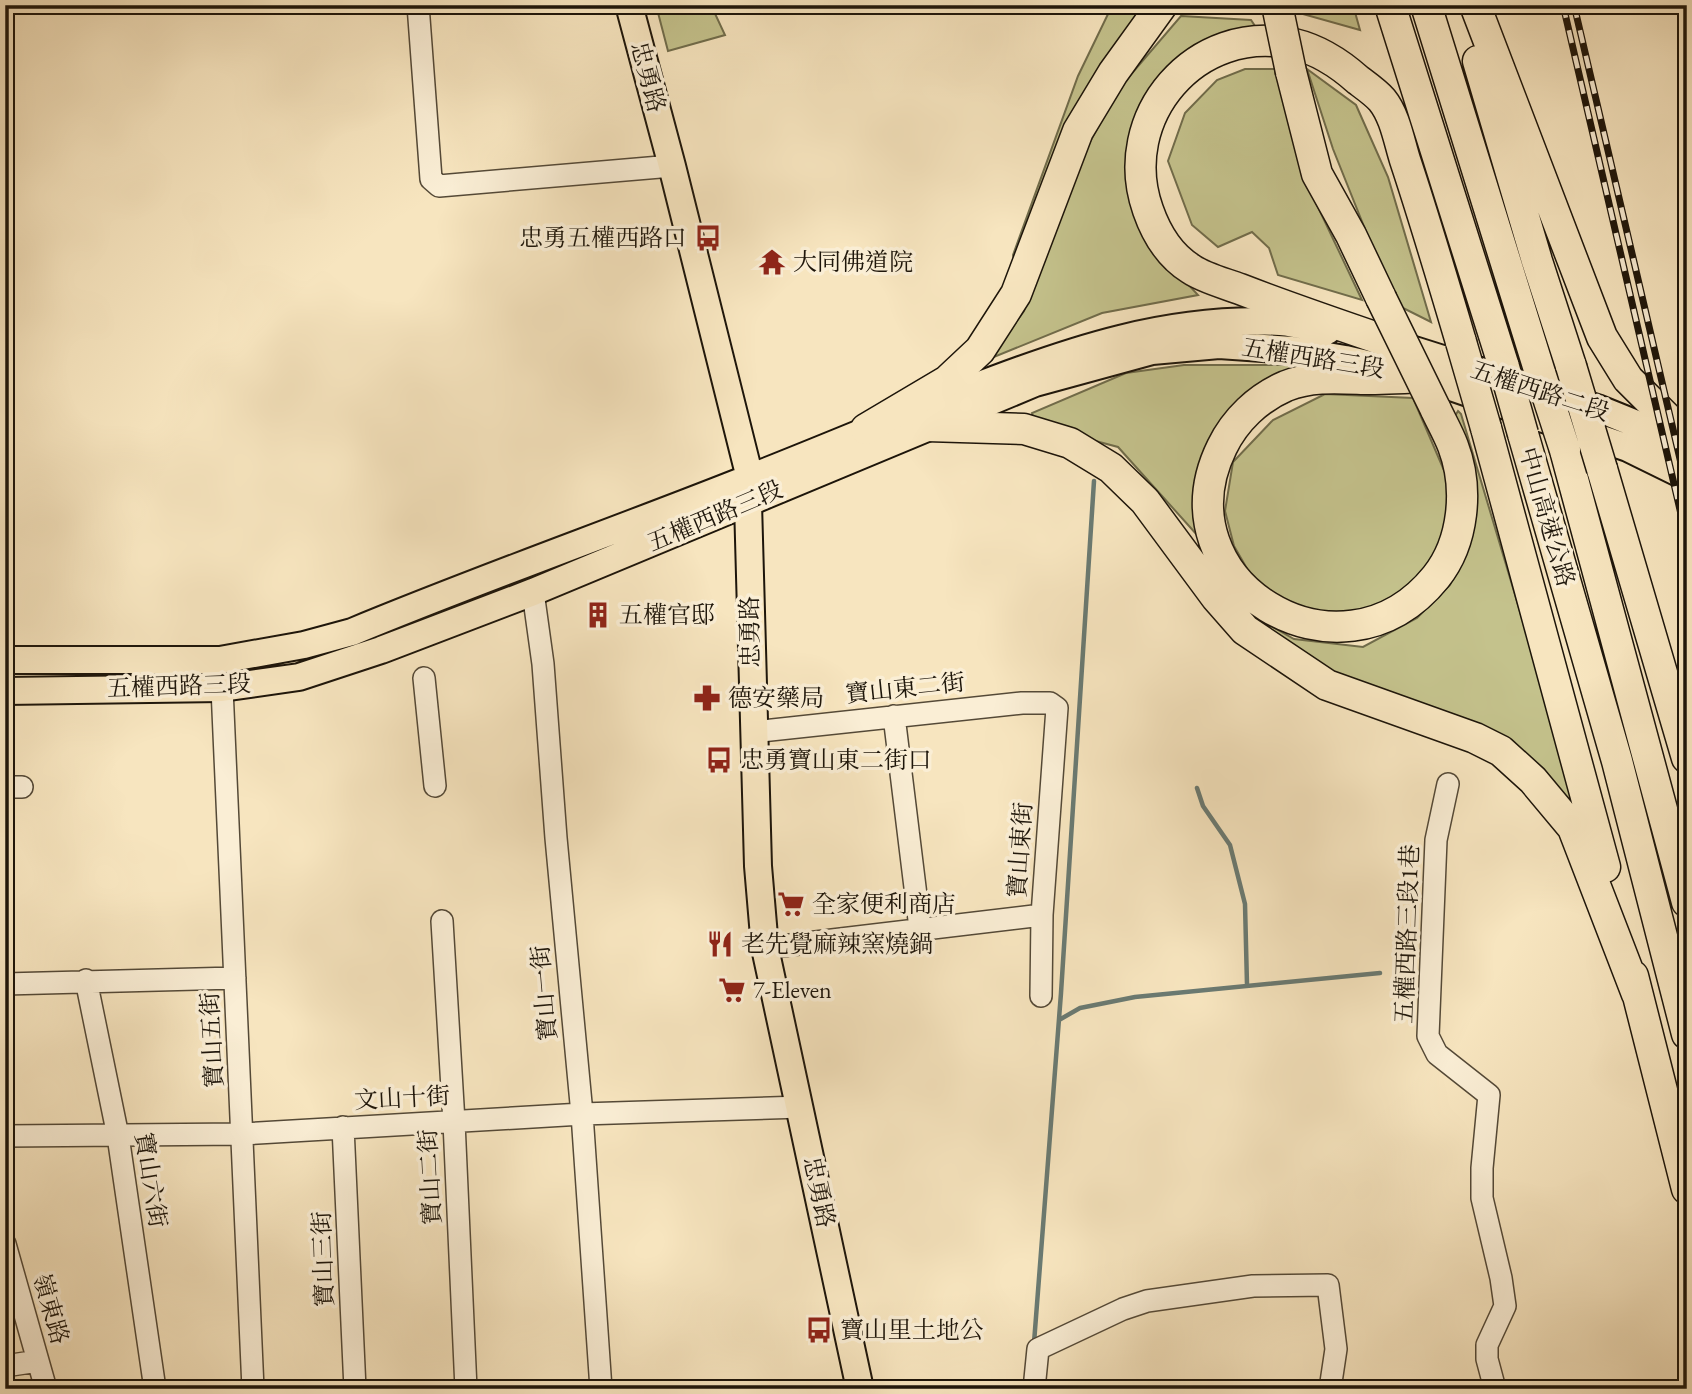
<svg xmlns="http://www.w3.org/2000/svg" width="1692" height="1394" font-family="'EB Garamond','Noto Serif TC',serif">
	<style>
		.green { fill: #c4c28c; stroke: #706c4b; stroke-width: 2 }
		.lines { fill: none; stroke-linecap: round; stroke-linejoin: round }
		.stream { stroke: #6a7a72; stroke-width: 4.5 }
		.minor-casing { stroke: #544937; stroke-width: 24 }
		.major-casing { stroke: #1d150a; stroke-width: 30 }
		.highway-casing { stroke: #1d150a; stroke-width: 33 }
		.minor { stroke: #faeed5; stroke-width: 21 }
		.major { stroke: #f7e5bf; stroke-width: 26 }
		.highway { stroke: #f7e5bf; stroke-width: 30 }
		.rail-casing { stroke: #1d150a; stroke-width: 7 }
		.rail { stroke: #faeed5; stroke-width: 4.5; stroke-dasharray: 13; stroke-linecap: butt }
		.highway-bridge-casing { stroke: #1d150a; stroke-width: 33; stroke-linecap: butt }
		.highway-bridge { stroke: #f7e5bf; stroke-width: 30 }
		.labels { text-anchor: middle; stroke-width: 7; stroke-linejoin: round; paint-order: stroke }
		.street-label { font-size: 24px; fill: #1d150a; stroke: #faeed5 }
		.poi-label { font-size: 24px; fill: #1d150a; stroke: #faeed5; text-anchor: start }
	</style>
	<rect width="100%" height="100%" fill="#f7e5bf"/>
	<filter id="stains"><feTurbulence type="fractalNoise" baseFrequency=".00286" numOctaves="4"/><feColorMatrix values="0 0 0 0 .2 0 0 0 0 .09 0 0 0 0 .02 0 0 0 .5 -.17"/></filter>
	<radialGradient id="worn" r=".72"><stop offset=".6" stop-color="#630" stop-opacity="0"/><stop offset="1" stop-color="#630" stop-opacity=".3"/></radialGradient>
	<path class="green" d="M 656,5 L 711,5 L 725,35 L 668,51 Z
		M 1291,5 L 1353,5 L 1360,30 L 1292,11 Z
		M 1147,10 L 1015,264 L 1013,255 L 1078,76 L 1109,12 Z
		M 1181,16 L 1251,20 L 1257,29 L 1178,61 L 1130,146 L 1160,254 L 1198,295 L 1102,313 L 989,359 L 1024,311 L 1067,183 L 1121,86 Z
		M 1245,69 L 1275,69 L 1307,184 L 1362,300 L 1278,275 L 1269,248 L 1252,232 L 1218,247 L 1192,225 L 1168,161 L 1185,113 L 1217,80 Z
		M 1307,69 L 1356,105 L 1388,177 L 1431,322 L 1395,304 L 1333,149 Z
		M 1184,365 L 1305,365 L 1248,399 L 1203,468 L 1198,536 L 1118,447 L 1035,425 L 1032,413 L 1126,373 Z
		M 1325,394 L 1413,398 L 1449,482 L 1450,522 L 1432,563 L 1396,597 L 1353,619 L 1298,617 L 1253,579 L 1234,546 L 1225,511 L 1233,462 L 1273,420 Z
		M 1458,411 L 1461,414 L 1585,829 L 1532,759 L 1493,731 L 1371,693 L 1282,642 L 1259,619 L 1294,639 L 1363,647 L 1417,618 L 1450,585 L 1470,543 L 1475,505 L 1455,416 Z"/>
	<g class="lines">
		<path class="stream" d="M 1197,788 L 1203,806 L 1230,845 L 1245,904 L 1247,985
			M 1059,1020 L 1080,1008 L 1135,997 L 1380,973
			M 1034,1343 L 1061,993 L 1094,481"/>
		<g class="minor-casing">
			<path id="minor" d="M 418,5 L 431,179 L 439,186 L 672,166
				M 533,592 L 543,664 L 556,838 L 582,1114 L 601,1389
				M 424,678 L 435,786
				M 222,688 L 253,1389
				M 894,716 L 920,928
				M 753,732 L 1022,703 L 1050,703 L 1057,708 L 1042,915 L 1041,996
				M 1448,784 L 1436,840 L 1428,1036 L 1437,1054 L 1489,1095 L 1482,1168 L 1482,1198 L 1501,1278 L 1505,1306 L 1487,1345 L 1487,1359 L 1495,1389
				M 5,787 L 22,787
				M 442,921 L 454,1122 L 466,1389
				M 765,948 L 1042,915
				M 86,980 L 118,1136 L 155,1389
				M 5,984 L 235,978
				M 343,1127 L 355,1389
				M 5,1136 L 243,1134 L 582,1114 L 801,1107
				M 5,1244 L 46,1389
				M 5,1366 L 38,1361
				M 1034,1389 L 1038,1349 L 1123,1309 L 1147,1301 L 1253,1286 L 1328,1285 L 1336,1349 L 1330,1389"/>
		</g>
		<g class="major-casing">
			<path id="major" d="M 629,5 L 672,166 L 750,478 L 748,503 L 758,866 L 765,948 L 860,1389
				M 1392,343 L 1597,408 L 1634,423 L 1687,449
				M 5,660 L 220,660 L 304,645 L 352,632 C 482,578 616,531 747,479 C 821,450 894,419 967,390 C 1069,350 1170,316 1280,322 C 1296,323 1312,328 1327,331
				M 5,691 L 222,688 L 299,677 L 381,650 L 533,592 L 1035,383 L 1152,351 L 1219,345 L 1292,350 L 1345,359 L 1422,377 L 1628,448 L 1687,477"/>
		</g>
		<g class="highway-casing">
			<path id="highway" d="M 1390,5 L 1504,367
				M 1426,5 L 1541,376
				M 1475,5 L 1602,337 L 1628,379 L 1687,438
				M 1478,61 L 1537,261 L 1571,366
				M 1291,72 L 1317,174 L 1351,235 L 1381,298
				M 1389,342 C 1339,325 1289,308 1240,289 C 1224,283 1204,278 1191,269 C 1170,256 1156,233 1148,210 C 1115,117 1196,22 1294,44 C 1319,50 1339,63 1358,80 C 1366,86 1376,93 1382,100 C 1395,116 1399,141 1405,160 C 1425,220 1443,281 1461,342
				M 1422,377 C 1403,378 1383,379 1364,379 C 1337,378 1311,376 1286,386 C 1258,398 1235,420 1222,447 C 1156,581 1340,696 1436,577 C 1464,542 1469,488 1453,446 C 1448,433 1441,421 1435,408
				M 927,426 L 1024,429 L 1070,443 L 1111,468 L 1145,501 L 1216,597 L 1245,630 L 1327,685 L 1475,738 L 1501,751 L 1533,780 L 1573,828 L 1637,994
				M 1486,428 L 1605,867
				M 866,429 L 947,381 L 980,350 L 1016,294 L 1078,131 L 1113,73 L 1162,5
				M 1523,434 L 1617,761 L 1687,1034
				M 1565,450 L 1687,902
				M 1602,469 L 1687,758
				M 1633,976 L 1687,1189"/>
		</g>
		<use href="#minor" class="minor"/>
		<use href="#major" class="major"/>
		<use href="#highway" class="highway"/>
		<g class="rail-casing">
			<path id="rail" d="M 1563,5 L 1687,540
				M 1574,5 L 1687,489"/>
		</g>
		<use href="#rail" class="rail"/>
		<g class="highway-bridge-casing">
			<path id="highway-bridge" d="M 1277,5 L 1291,72
				M 1381,298 L 1435,408
				M 1461,342 L 1486,428
				M 1571,366 L 1602,469
				M 1504,367 L 1523,434
				M 1541,376 L 1565,450"/>
		</g>
		<use href="#highway-bridge" class="highway-bridge"/>
	</g>
	<defs>
		<g id="bus-bare" transform="scale(2.1)"><path d="M-5-6H5V4H4V6H2V4H-2V6H-4V4H-5ZM-3.5-4V0h7V-4ZM-3.5 1.2v1.5H-2V1.2ZM2 1.2v1.5H3.5V1.2Z" fill="#8f2418" stroke="#faeed5" stroke-width="2.5" paint-order="stroke"/></g>
		<g id="temple-bare" transform="scale(2.1)"><path d="M0-6L5-2H3V0L6.5 2.5H4V6H1.5V3h-3V6H-4V2.5H-6.5L-3 0V-2H-5Z" fill="#8f2418" stroke="#faeed5" stroke-width="2.5" paint-order="stroke"/></g>
		<g id="building-bare" transform="scale(2.1)"><path d="M-4-6H4V6H1V3H-1V6H-4ZM-2.5-4.3h1.7v1.8h-1.7ZM.8-4.3h1.7v1.8H.8ZM-2.5-1h1.7V.8h-1.7ZM.8-1h1.7V.8H.8Z" fill="#8f2418" stroke="#faeed5" stroke-width="2.5" paint-order="stroke"/></g>
		<g id="pharmacy-bare" transform="scale(2.1)"><path d="M-2-6h4v4h4v4h-4v4h-4v-4h-4v-4h4Z" fill="#8f2418" stroke="#faeed5" stroke-width="2.5" paint-order="stroke"/></g>
		<g id="supermarket-bare" transform="scale(2.1)"><path d="M-6-5.5h2.5l.6 2H6L4.5 2H-2.5L-4.4-4H-6ZM-1.5 3.2a1.3 1.3 0 1 0 .1 0ZM3 3.2a1.3 1.3 0 1 0 .1 0Z" fill="#8f2418" stroke="#faeed5" stroke-width="2.5" paint-order="stroke"/></g>
		<g id="restaurant-bare" transform="scale(2.1)"><path d="M-5-6h1v4h1v-4h1v4h1v-4h1v5L-1.5 .5V6h-2V.5L-5-1ZM5-6V6H3V1.5H1.5Q1.5-4 5-6Z" fill="#8f2418" stroke="#faeed5" stroke-width="2.5" paint-order="stroke"/></g>
	</defs>
	<g fill-rule="evenodd">
		<use href="#bus-bare" x="708" y="238"/>
		<use href="#temple-bare" x="772" y="262"/>
		<use href="#building-bare" x="598" y="615"/>
		<use href="#pharmacy-bare" x="707" y="698"/>
		<use href="#bus-bare" x="719" y="760"/>
		<use href="#supermarket-bare" x="791" y="904"/>
		<use href="#restaurant-bare" x="720" y="944"/>
		<use href="#supermarket-bare" x="732" y="990"/>
		<use href="#bus-bare" x="819" y="1330"/>
	</g>
	<g class="labels">
		<g class="street-label">
			<text transform="translate(648 77) rotate(75)" y="8">忠勇路</text>
			<text transform="translate(1313 358) rotate(9)" y="8">五權西路三段</text>
			<text transform="translate(1540 391) rotate(18)" y="8">五權西路二段</text>
			<text transform="translate(715 516) rotate(-23)" y="8">五權西路三段</text>
			<text transform="translate(1547 517) rotate(74)" y="8">中山高速公路</text>
			<text transform="translate(750 632) rotate(-91)" y="8">忠勇路</text>
			<text transform="translate(179 686) rotate(-2)" y="8">五權西路三段</text>
			<text transform="translate(905 688) rotate(-6)" y="8">寶山東二街</text>
			<text transform="translate(1020 850) rotate(-86)" y="8">寶山東街</text>
			<text transform="translate(1407 934) rotate(-88)" y="8">五權西路三段1巷</text>
			<text transform="translate(544 993) rotate(-95)" y="8">寶山一街</text>
			<text transform="translate(212 1040) rotate(-93)" y="8">寶山五街</text>
			<text transform="translate(402 1098) rotate(-3)" y="8">文山十街</text>
			<text transform="translate(430 1177) rotate(-93)" y="8">寶山二街</text>
			<text transform="translate(151 1180) rotate(81)" y="8">寶山六街</text>
			<text transform="translate(819 1192) rotate(78)" y="8">忠勇路</text>
			<text transform="translate(323 1259) rotate(-92)" y="8">寶山三街</text>
			<text transform="translate(51 1309) rotate(74)" y="8">嶺東路</text>
		</g>
		<g class="poi-label">
			<text x="687" y="246" text-anchor="end">忠勇五權西路口</text>
			<text x="793" y="270">大同佛道院</text>
			<text x="619" y="623">五權官邸</text>
			<text x="728" y="706">德安藥局</text>
			<text x="740" y="768">忠勇寶山東二街口</text>
			<text x="812" y="912">全家便利商店</text>
			<text x="741" y="952">老先覺麻辣窯燒鍋</text>
			<text x="753" y="998">7-Eleven</text>
			<text x="840" y="1338">寶山里土地公</text>
		</g>
	</g>
	<rect width="1692" height="1394" fill="none" stroke="#f7e5bf" stroke-width="28"/>
	<rect x="7" y="7" width="1678" height="1380" fill="none" stroke="#1d150a" stroke-width="3.5"/>
	<rect x="14" y="14" width="1664" height="1366" fill="none" stroke="#1d150a" stroke-width="2"/>
	<rect width="100%" height="100%" filter="url(#stains)"/>
	<rect width="100%" height="100%" fill="url(#worn)"/>
</svg>
